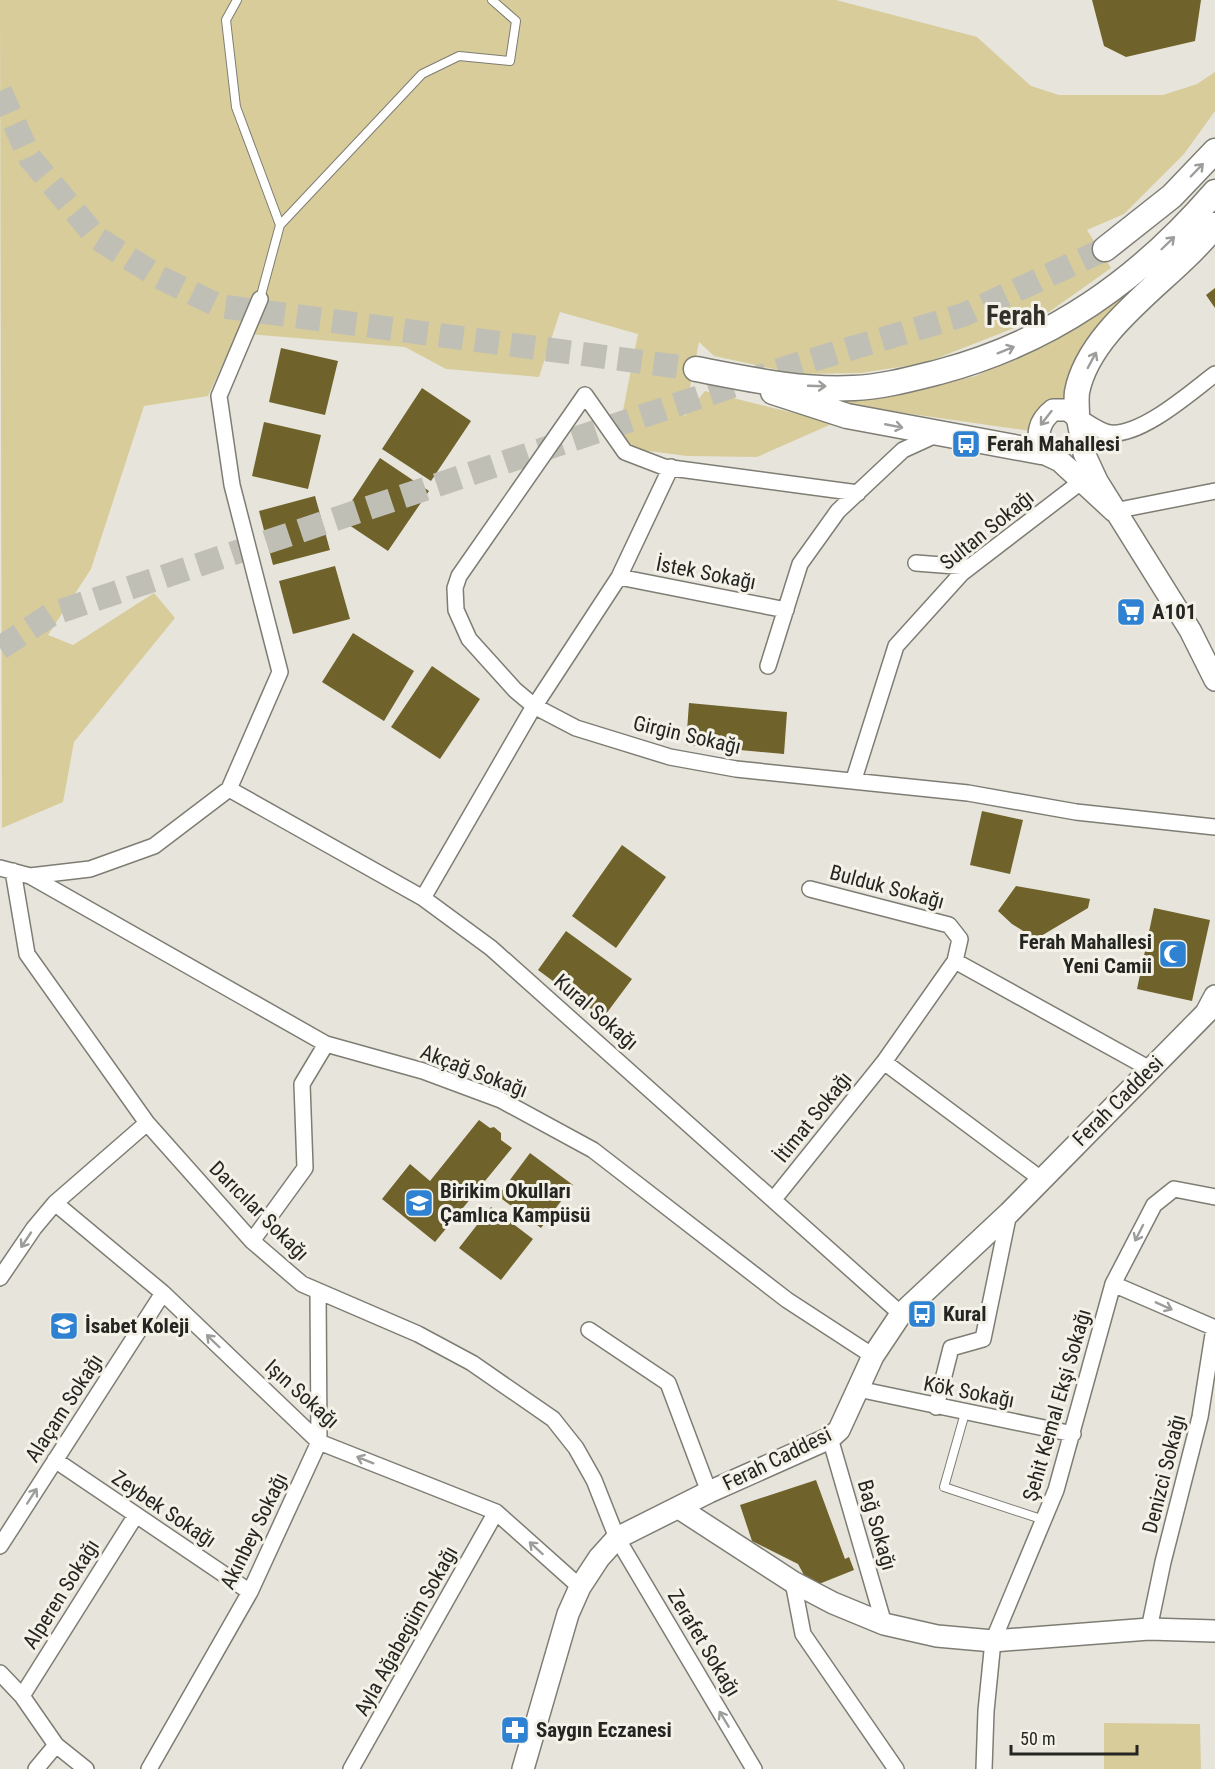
<svg xmlns="http://www.w3.org/2000/svg" width="1215" height="1769" font-family="'Roboto Condensed',sans-serif">
	<style>
		.green { fill: #d7cc9a }
		.building { fill: #6f622b }
		.lines { fill: none; stroke-linecap: round; stroke-linejoin: round }
		.primary-tunnel { stroke: #c0bfb6; stroke-width: 24; stroke-dasharray: 24 12; stroke-linecap: butt }
		.lane-casing { stroke: #7e7d74; stroke-width: 10 }
		.street-casing { stroke: #7e7d74; stroke-width: 18 }
		.secondary-casing { stroke: #7e7d74; stroke-width: 24 }
		.primary-casing { stroke: #7e7d74; stroke-width: 27 }
		.lane { stroke: #fff; stroke-width: 8 }
		.street { stroke: #fff; stroke-width: 15 }
		.secondary { stroke: #fff; stroke-width: 21 }
		.primary { stroke: #fff; stroke-width: 24 }
		.oneway { stroke: #9d9d9b }
		.labels { text-anchor: middle; stroke-width: 6; stroke-linejoin: round; paint-order: stroke }
		.poi-label { font-size: 21px; font-weight: bold; fill: #252521; stroke: #f4f2e8; text-anchor: start }
		.street-label { font-size: 21px; fill: #252521; stroke: #f4f2e8 }
		.district-label { font-size: 27px; font-weight: bold; fill: #323029; stroke: #f4f2e8 }
	</style>
	<rect width="100%" height="100%" fill="#e7e5db"/>
	<path class="green" d="M 0,0 L 836,0 L 977,37 L 1031,86 L 1059,95 L 1163,95 L 1197,84 L 1215,72 L 1215,111 L 1184,154 L 1124,214 L 1087,230 L 1111,268 L 1042,317 L 925,363 L 861,373 L 797,374 L 714,356 L 699,342 L 684,417 L 705,391 L 834,423 L 757,457 L 687,456 L 626,448 L 618,436 L 638,334 L 560,312 L 539,377 L 446,369 L 405,347 L 237,333 L 208,396 L 144,406 L 91,569 L 48,635 L 73,645 L 154,593 L 175,618 L 74,742 L 63,802 L 2,828 Z
		M 1158,271 L 1074,402 L 1045,433 L 821,401 L 884,398 L 976,376 L 1076,329 Z
		M 1104,1723 L 1200,1724 L 1201,1769 L 1104,1769 Z"/>
	<path class="building" d="M 1092,0 L 1201,0 L 1195,41 L 1126,57 L 1104,46 Z
		M 1215,288 L 1215,308 L 1206,295 Z
		M 281,348 L 338,361 L 325,415 L 269,402 Z
		M 422,388 L 471,421 L 431,481 L 382,449 Z
		M 264,422 L 321,435 L 308,489 L 252,476 Z
		M 380,458 L 429,491 L 388,551 L 340,519 Z
		M 315,496 L 330,550 L 273,565 L 259,511 Z
		M 335,566 L 350,619 L 293,634 L 279,581 Z
		M 353,633 L 414,671 L 384,721 L 322,682 Z
		M 432,666 L 480,699 L 440,759 L 391,727 Z
		M 689,703 L 787,712 L 784,754 L 686,745 Z
		M 982,811 L 1023,820 L 1010,874 L 970,865 Z
		M 622,845 L 666,877 L 616,948 L 572,916 Z
		M 1016,886 L 1090,899 L 1088,908 L 1036,939 L 1012,924 L 998,911 Z
		M 1154,908 L 1210,920 L 1192,1001 L 1137,989 Z
		M 566,931 L 632,979 L 603,1018 L 538,970 Z
		M 479,1120 L 490,1128 L 494,1127 L 501,1133 L 501,1140 L 512,1148 L 435,1242 L 382,1199 L 410,1164 L 430,1181 Z
		M 530,1153 L 573,1185 L 541,1228 L 498,1196 Z
		M 491,1207 L 533,1239 L 501,1280 L 459,1248 Z
		M 816,1480 L 845,1559 L 849,1557 L 854,1570 L 819,1584 L 804,1575 L 798,1564 L 752,1541 L 740,1505 Z"/>
	<g class="lines">
		<path class="primary-tunnel" d="M 0,91 L 30,158 L 97,238 L 159,277 L 219,306 L 696,369
			M 0,648 L 52,614 L 792,366 L 963,315 L 1105,249"/>
		<g class="lane-casing">
			<path id="lane" d="M 237,0 L 226,20 L 236,107 L 280,225
				M 260,299 L 280,225 L 422,74 L 459,56 L 510,61 L 516,21 L 492,0
				M 965,1413 L 944,1487 L 1044,1520"/>
		</g>
		<g class="street-casing">
			<path id="street" d="M 1077,416 C 1086,421 1100,432 1110,433 C 1142,436 1191,392 1215,374
				M 858,493 L 664,467 L 625,452 L 585,395 L 459,576 L 455,588 L 456,610 L 469,639 L 515,690 L 534,706 L 576,728 L 670,757 L 736,769 L 968,793 L 1076,812 L 1215,827
				M 1114,511 L 1215,491
				M 916,563 L 968,567
				M 619,577 L 786,610
				M 768,666 L 800,564 L 838,511 L 903,450 L 938,434
				M 854,779 L 896,646 L 962,573 L 1082,481
				M 229,789 L 423,898 L 491,948 L 901,1314
				M 0,868 L 30,876 L 90,869 L 154,846 L 229,789 L 280,672 L 232,485 L 219,396 L 260,299
				M 13,871 L 27,954 L 147,1123 L 252,1241 L 302,1284 L 418,1334 L 472,1363 L 553,1419 L 576,1448 L 594,1480 L 617,1538 L 754,1769
				M 30,876 L 326,1044 L 423,1071 L 501,1100 L 593,1150 L 787,1300 L 873,1356
				M 810,889 L 949,925 L 960,939 L 955,961
				M 423,898 L 530,713 L 619,577 L 671,467
				M 1041,1179 L 884,1062 L 955,961 L 1150,1069
				M 774,1199 L 884,1062
				M 55,1203 L 163,1293 L 319,1442 L 496,1512 L 580,1587
				M 252,1241 L 305,1168 L 302,1084 L 326,1044
				M 0,1278 L 34,1228 L 55,1203 L 147,1123
				M 1113,1284 L 1215,1328
				M 589,1330 L 668,1383 L 709,1492
				M 858,1389 L 1073,1434
				M 936,1407 L 951,1348 L 983,1339 L 1009,1213
				M 830,1438 L 884,1624
				M 55,1460 L 250,1592
				M 0,1546 L 163,1293
				M 793,1582 L 803,1634 L 896,1769
				M 1149,1629 L 1163,1562 L 1200,1417 L 1214,1328
				M 0,1673 L 22,1696 L 56,1745 L 86,1769
				M 22,1696 L 136,1515
				M 36,1769 L 56,1745
				M 149,1769 L 250,1592 L 319,1442 L 318,1291
				M 351,1769 L 496,1512
				M 984,1769 L 986,1711 L 993,1641 L 1056,1490 L 1113,1284 L 1154,1205 L 1174,1189 L 1215,1197"/>
		</g>
		<g class="secondary-casing">
			<path id="secondary" d="M 1114,511 L 1060,461 L 1041,452 C 1037,434 1038,422 1053,410 L 1067,410 L 1077,416 L 1084,453 L 1097,481 L 1190,630 L 1215,680
				M 679,1508 L 793,1582 L 833,1603 L 884,1624 L 937,1636 L 993,1641 L 1149,1629 L 1215,1631
				M 523,1769 L 568,1614 L 580,1587 L 599,1558 L 617,1538 L 709,1492 L 830,1438 L 839,1430 L 873,1356 L 901,1314 L 1009,1213 L 1206,1013 L 1215,996"/>
		</g>
		<g class="primary-casing">
			<path id="primary" d="M 1105,249 L 1172,196 L 1215,151
				M 696,369 C 748,379 801,391 854,388 C 882,387 911,379 939,372 C 1052,342 1139,280 1215,192
				M 773,392 L 847,416 L 1041,452
				M 1077,416 C 1077,408 1076,400 1077,392 C 1090,325 1176,277 1215,225"/>
		</g>
		<use href="#lane" class="lane"/>
		<use href="#street" class="street"/>
		<use href="#secondary" class="secondary"/>
		<use href="#primary" class="primary"/>
	</g>
	<defs><path id="oneway-shaft" d="M-6 0H5M1.5-3L5.5 0L1.5 3" fill="none" stroke-width="1.6" stroke-linecap="round" stroke-linejoin="round" transform="scale(1.5)"/></defs>
	<g class="oneway">
		<use href="#oneway-shaft" transform="translate(1197 170) rotate(-46)"/>
		<use href="#oneway-shaft" transform="translate(1168 243) rotate(-44)"/>
		<use href="#oneway-shaft" transform="translate(1006 350) rotate(-22)"/>
		<use href="#oneway-shaft" transform="translate(1092 360) rotate(-62)"/>
		<use href="#oneway-shaft" transform="translate(817 386) rotate(2)"/>
		<use href="#oneway-shaft" transform="translate(1046 418) rotate(128)"/>
		<use href="#oneway-shaft" transform="translate(894 426) rotate(11)"/>
		<use href="#oneway-shaft" transform="translate(1139 1233) rotate(117)"/>
		<use href="#oneway-shaft" transform="translate(26 1240) rotate(124)"/>
		<use href="#oneway-shaft" transform="translate(1164 1306) rotate(24)"/>
		<use href="#oneway-shaft" transform="translate(213 1341) rotate(-136)"/>
		<use href="#oneway-shaft" transform="translate(365 1460) rotate(-158)"/>
		<use href="#oneway-shaft" transform="translate(32 1496) rotate(-57)"/>
		<use href="#oneway-shaft" transform="translate(536 1548) rotate(-138)"/>
		<use href="#oneway-shaft" transform="translate(724 1719) rotate(-121)"/>
	</g>
	<defs>
		<g id="bus-square" transform="scale(1.5)"><rect x="-9" y="-9" width="18" height="18" rx="4" fill="#2e82d1" stroke="#f4f2e8"/><path d="M-5-6H5V4H4V6H2V4H-2V6H-4V4H-5ZM-3.5-4V0h7V-4ZM-3.5 1.2v1.5H-2V1.2ZM2 1.2v1.5H3.5V1.2Z" fill="#fff"/></g>
		<g id="supermarket-square" transform="scale(1.5)"><rect x="-9" y="-9" width="18" height="18" rx="4" fill="#2e82d1" stroke="#f4f2e8"/><path d="M-6-5.5h2.5l.6 2H6L4.5 2H-2.5L-4.4-4H-6ZM-1.5 3.2a1.3 1.3 0 1 0 .1 0ZM3 3.2a1.3 1.3 0 1 0 .1 0Z" fill="#fff"/></g>
		<g id="mosque-square" transform="scale(1.5)"><rect x="-9" y="-9" width="18" height="18" rx="4" fill="#2e82d1" stroke="#f4f2e8"/><path d="M3.5-4.9A6 6 0 1 0 3.5 4.9A5 5 0 1 1 3.5-4.9Z" fill="#fff"/></g>
		<g id="school-square" transform="scale(1.5)"><rect x="-9" y="-9" width="18" height="18" rx="4" fill="#2e82d1" stroke="#f4f2e8"/><path d="M0-5L7-2L0 1L-7-2ZM-4 1L0 2.5L4 1V4Q0 6-4 4Z" fill="#fff"/></g>
		<g id="pharmacy-square" transform="scale(1.5)"><rect x="-9" y="-9" width="18" height="18" rx="4" fill="#2e82d1" stroke="#f4f2e8"/><path d="M-2-6h4v4h4v4h-4v4h-4v-4h-4v-4h4Z" fill="#fff"/></g>
	</defs>
	<g fill-rule="evenodd">
		<use href="#bus-square" x="966" y="444"/>
		<use href="#supermarket-square" x="1131" y="612"/>
		<use href="#mosque-square" x="1173" y="954"/>
		<use href="#school-square" x="419" y="1203"/>
		<use href="#bus-square" x="922" y="1314"/>
		<use href="#school-square" x="64" y="1326"/>
		<use href="#pharmacy-square" x="515" y="1730"/>
	</g>
	<g class="labels">
		<g class="poi-label">
			<text x="987" y="451">Ferah Mahallesi</text>
			<text x="1152" y="619">A101</text>
			<text x="1152" y="949" text-anchor="end">Ferah Mahallesi<tspan x="1152" dy="24">Yeni Camii</tspan></text>
			<text x="440" y="1198">Birikim Okulları<tspan x="440" dy="24">Çamlıca Kampüsü</tspan></text>
			<text x="943" y="1321">Kural</text>
			<text x="85" y="1333">İsabet Koleji</text>
			<text x="536" y="1737">Saygın Eczanesi</text>
		</g>
		<g class="street-label">
			<text transform="translate(987 530) rotate(-39)" y="7">Sultan Sokağı</text>
			<text transform="translate(706 573) rotate(11)" y="7">İstek Sokağı</text>
			<text transform="translate(687 735) rotate(13)" y="7">Girgin Sokağı</text>
			<text transform="translate(887 887) rotate(15)" y="7">Bulduk Sokağı</text>
			<text transform="translate(596 1012) rotate(41)" y="7">Kural Sokağı</text>
			<text transform="translate(474 1071) rotate(21)" y="7">Akçağ Sokağı</text>
			<text transform="translate(1118 1101) rotate(-45)" y="7">Ferah Caddesi</text>
			<text transform="translate(813 1117) rotate(-51)" y="7">İtimat Sokağı</text>
			<text transform="translate(259 1211) rotate(45)" y="7">Darıcılar Sokağı</text>
			<text transform="translate(969 1392) rotate(11)" y="7">Kök Sokağı</text>
			<text transform="translate(302 1394) rotate(42)" y="7">Işın Sokağı</text>
			<text transform="translate(1057 1405) rotate(-74)" y="7">Şehit Kemal Ekşi Sokağı</text>
			<text transform="translate(64 1408) rotate(-57)" y="7">Alaçam Sokağı</text>
			<text transform="translate(777 1459) rotate(-26)" y="7">Ferah Caddesi</text>
			<text transform="translate(1164 1474) rotate(-76)" y="7">Denizci Sokağı</text>
			<text transform="translate(164 1509) rotate(34)" y="7">Zeybek Sokağı</text>
			<text transform="translate(877 1525) rotate(74)" y="7">Bağ Sokağı</text>
			<text transform="translate(254 1531) rotate(-64)" y="7">Akınbey Sokağı</text>
			<text transform="translate(61 1594) rotate(-58)" y="7">Alperen Sokağı</text>
			<text transform="translate(406 1631) rotate(-61)" y="7">Ayla Ağabegüm Sokağı</text>
			<text transform="translate(704 1643) rotate(59)" y="7">Zerafet Sokağı</text>
		</g>
		<g class="district-label">
			<text x="1016" y="325">Ferah</text>
		</g>
	</g>
	<path d="M1011 1745v9h126v-9" fill="none" stroke="#252521" stroke-width="3"/>
	<text x="1020" y="1745" font-size="18" fill="#252521" stroke="#f4f2e8" stroke-width="4.5" paint-order="stroke">50 m</text>
</svg>
